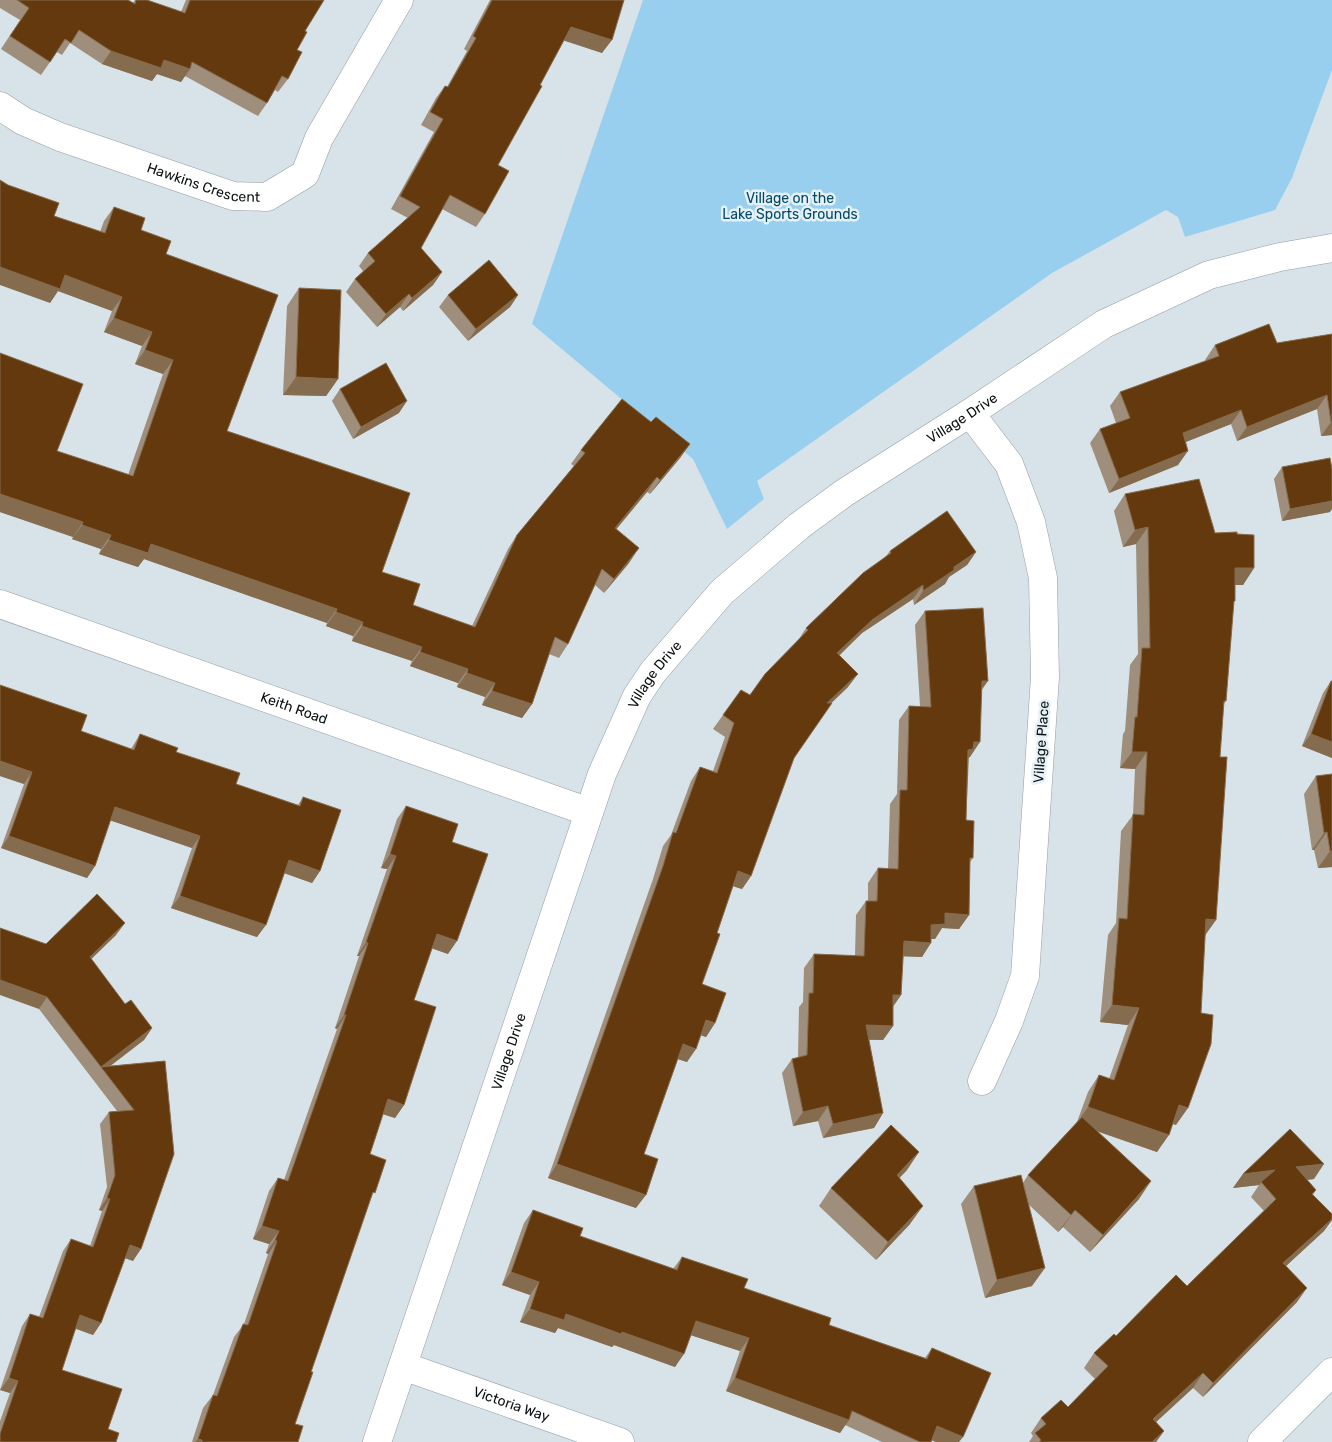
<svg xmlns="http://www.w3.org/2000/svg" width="1332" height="1442" font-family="Rubik,sans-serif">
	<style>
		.green { fill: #99cfee }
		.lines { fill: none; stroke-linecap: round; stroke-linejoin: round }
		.minor-casing { stroke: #939da3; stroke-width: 29 }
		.minor { stroke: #fff; stroke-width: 28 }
		.wall { fill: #9e8e7b }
		.shaded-wall { fill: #866c4f }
		.building { fill: #63390d; stroke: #866c4f }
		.labels { text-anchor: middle; stroke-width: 5; stroke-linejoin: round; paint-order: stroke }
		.street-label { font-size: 14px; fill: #0c1012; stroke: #e5f0f7 }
		.park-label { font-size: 14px; fill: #014966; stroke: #e5f0f7 }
	</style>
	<rect width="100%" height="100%" fill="#d8e3e9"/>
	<path class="green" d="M 643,0 L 1332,0 L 1332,70 L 1292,178 L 1275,210 L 1185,237 L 1178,217 L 1166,210 L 1052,273 L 757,481 L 764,499 L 727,529 L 693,459 L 532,324 Z"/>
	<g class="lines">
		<g class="minor-casing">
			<g id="minor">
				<path id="s1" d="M 0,106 L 23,121 L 60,137 L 233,196 L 267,197 L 305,174 L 319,138 L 399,0"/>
				<path d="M 970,413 L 1009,464 L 1031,522 L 1043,578 L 1045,677 L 1025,976 L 1009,1021 L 982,1081"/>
				<path id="s2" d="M 0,604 L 589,812"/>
				<path id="s3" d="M 403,1366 L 620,1442"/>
				<path id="s4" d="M 377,1442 L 602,774 L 637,696 L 653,672 L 722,592 L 799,526 L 844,493 L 970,413 L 1104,324 L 1209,275 L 1280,257 L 1332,248"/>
				<path d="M 1262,1442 L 1332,1372"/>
			</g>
		</g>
		<use href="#minor" class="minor"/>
	</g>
	<path class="wall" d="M 0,0 L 128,0 L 133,3 L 135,0 L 147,0 L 181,12 L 186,0 L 324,0 L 305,31 L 297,50 L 288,79 L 278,92 L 275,90 L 267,103 L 258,116 L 185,76 L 181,82 L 157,74 L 152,81 L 102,64 L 70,43 L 62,55 L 57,52 L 41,75 L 1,49 L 20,20 L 0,8 Z
		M 490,0 L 624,0 L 602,53 L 564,40 L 498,165 L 485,214 L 476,227 L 442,209 L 421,248 L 442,272 L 433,285 L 403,311 L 400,307 L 377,327 L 346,292 L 355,279 L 363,271 L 359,266 L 368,253 L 408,218 L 391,209 L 434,132 L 421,125 L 436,98 L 445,86 L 447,87 L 467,51 L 464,49 Z
		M 114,207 L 141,230 L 166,254 L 227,431 L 382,572 L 413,605 L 472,626 L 508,549 L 517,535 L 574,466 L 571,464 L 581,450 L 651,422 L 690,444 L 680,458 L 650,494 L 647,492 L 616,529 L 629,563 L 604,593 L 595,585 L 568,644 L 559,658 L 549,654 L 532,704 L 522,718 L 482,705 L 485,697 L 457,687 L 458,683 L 410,666 L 412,661 L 352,641 L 353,636 L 326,626 L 327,623 L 144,559 L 138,567 L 99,554 L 101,549 L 72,539 L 73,537 L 0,512 L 0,353 L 57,451 L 128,475 L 163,374 L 135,364 L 142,346 L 104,332 L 112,311 L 58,291 L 50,303 L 54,216 L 100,232 L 104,221 Z
		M 299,288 L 338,379 L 326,396 L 283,395 L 287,306 Z
		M 448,295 L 518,295 L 510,307 L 468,341 L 439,307 Z
		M 1332,334 L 1332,435 L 1321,436 L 1317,409 L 1237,441 L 1231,424 L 1186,442 L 1178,465 L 1109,493 L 1090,443 L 1100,429 L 1116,423 L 1110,406 L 1120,392 L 1206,361 L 1205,360 L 1215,345 L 1277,343 Z
		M 340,389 L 399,413 L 353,439 L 332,401 Z
		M 1282,467 L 1330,512 L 1282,521 L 1274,479 Z
		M 1125,494 L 1215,533 L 1254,568 L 1243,585 L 1235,585 L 1226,701 L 1223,705 L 1205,935 L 1176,1125 L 1173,1124 L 1157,1152 L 1097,1131 L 1139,1199 L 1090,1252 L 1063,1227 L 1058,1232 L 1028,1204 L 1032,1286 L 985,1298 L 961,1204 L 974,1186 L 1023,1183 L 1028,1175 L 1077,1122 L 1088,1092 L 1099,1075 L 1109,1079 L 1128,1025 L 1100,1022 L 1108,935 L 1116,923 L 1121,831 L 1133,815 L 1135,769 L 1120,768 L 1123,734 L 1125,731 L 1130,665 L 1138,654 L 1136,544 L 1123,547 L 1114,511 Z
		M 890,551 L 976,552 L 967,565 L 949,577 L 945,584 L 914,605 L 913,599 L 862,633 L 840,655 L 848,687 L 831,703 L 794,758 L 751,876 L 742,889 L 733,886 L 717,933 L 702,984 L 715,1023 L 706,1037 L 701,1035 L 687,1062 L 678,1059 L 644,1154 L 636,1208 L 548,1178 L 653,879 L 663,846 L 671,835 L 691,781 L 700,767 L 713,771 L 725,737 L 713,729 L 741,690 L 750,695 L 797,642 L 806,628 L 886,556 Z
		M 925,611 L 981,690 L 970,757 L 969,757 L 966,820 L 973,858 L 970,862 L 969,915 L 959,929 L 942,928 L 935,939 L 931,939 L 922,957 L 903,956 L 901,995 L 893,1007 L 893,1026 L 883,1040 L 869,1040 L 883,1113 L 874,1128 L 823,1138 L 818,1121 L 793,1126 L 782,1073 L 792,1059 L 798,1057 L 799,1007 L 803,1002 L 804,968 L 814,954 L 855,956 L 856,915 L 866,901 L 868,901 L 868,883 L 878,868 L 888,869 L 890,804 L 897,794 L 899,720 L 909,706 L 920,706 L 915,625 Z
		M 1331,681 L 1332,758 L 1302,746 L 1323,693 Z
		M 81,731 L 131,749 L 140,734 L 176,752 L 236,784 L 298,805 L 303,797 L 320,871 L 312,883 L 284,873 L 257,937 L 171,908 L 192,848 L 110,820 L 95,866 L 87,878 L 1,848 L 24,784 L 0,776 Z
		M 1332,774 L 1332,867 L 1318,868 L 1314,850 L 1312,850 L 1304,794 L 1316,776 Z
		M 406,806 L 452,842 L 448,954 L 432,948 L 414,1000 L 404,1105 L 395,1118 L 383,1114 L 370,1154 L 370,1200 L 311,1372 L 295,1424 L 298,1442 L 192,1442 L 203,1408 L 213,1395 L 234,1337 L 244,1324 L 268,1254 L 266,1253 L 269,1244 L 253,1239 L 269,1191 L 278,1178 L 284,1180 L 337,1029 L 335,1028 L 359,956 L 357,956 L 387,869 L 381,868 L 397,819 Z
		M 116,935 L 91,959 L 125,1004 L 152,1028 L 144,1040 L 109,1066 L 165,1061 L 133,1261 L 125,1258 L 101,1323 L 93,1335 L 76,1329 L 0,1442 L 0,1421 L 10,1393 L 0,1390 L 22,1326 L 30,1314 L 39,1317 L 63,1251 L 71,1239 L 90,1246 L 102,1211 L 99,1210 L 107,1187 L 100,1124 L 109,1112 L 117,1111 L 39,1009 L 46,944 Z
		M 907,1170 L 899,1178 L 910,1224 L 876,1260 L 819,1206 L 831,1188 Z
		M 1243,1174 L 1314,1179 L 1307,1180 L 1316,1190 L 1313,1195 L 1332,1214 L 1332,1220 L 1324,1231 L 1286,1266 L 1297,1302 L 1203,1397 L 1193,1388 L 1156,1422 L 1164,1431 L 1156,1442 L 1029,1442 L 1033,1436 L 1031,1433 L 1041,1418 L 1068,1407 L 1095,1379 L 1084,1368 L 1094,1353 L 1116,1336 L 1187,1286 L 1264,1211 L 1251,1197 L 1259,1185 L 1233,1188 Z
		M 533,1210 L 580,1236 L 673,1269 L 682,1257 L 744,1288 L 829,1325 L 925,1358 L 932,1348 L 959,1442 L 936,1442 L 932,1440 L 931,1442 L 882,1442 L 845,1425 L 840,1433 L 726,1391 L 740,1351 L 691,1335 L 675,1367 L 614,1345 L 612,1347 L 558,1328 L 555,1333 L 520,1322 L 530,1295 L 502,1285 L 524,1223 Z"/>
	<path class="shaded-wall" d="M 571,27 L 612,40 L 602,53 L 562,40 Z
		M 111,51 L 164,60 L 190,69 L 181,82 L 157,74 L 152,81 L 102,64 Z
		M 0,267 L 65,275 L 122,297 L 112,311 L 58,291 L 50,303 L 0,285 Z
		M 442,272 L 433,285 L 403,311 L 412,298 Z
		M 409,294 L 400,307 L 377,327 L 386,314 Z
		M 518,295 L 510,307 L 468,341 L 476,329 Z
		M 114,318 L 152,332 L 142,346 L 104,332 Z
		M 145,350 L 173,360 L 163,374 L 135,364 Z
		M 296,377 L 338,379 L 326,396 L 283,395 Z
		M 1327,395 L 1317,409 L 1237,441 L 1247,427 Z
		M 407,401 L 399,413 L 353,439 L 361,427 Z
		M 1241,410 L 1231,424 L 1173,447 L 1183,433 Z
		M 1331,422 L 1332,422 L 1332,435 L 1321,436 Z
		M 690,444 L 680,458 L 650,494 L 660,480 Z
		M 1188,451 L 1178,465 L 1109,493 L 1119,479 Z
		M 657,477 L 647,492 L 605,543 L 615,528 Z
		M 0,494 L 83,522 L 73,537 L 0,512 Z
		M 1332,501 L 1332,509 L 1330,512 L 1282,521 L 1290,509 Z
		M 82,525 L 111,535 L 101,549 L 72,539 Z
		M 1148,527 L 1136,544 L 1123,547 L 1135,530 Z
		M 109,540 L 151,544 L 337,609 L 327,623 L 144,559 L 138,567 L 99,554 Z
		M 639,548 L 629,563 L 604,593 L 614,579 Z
		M 976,552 L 967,565 L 949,577 L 945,584 L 914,605 L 923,591 L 954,567 Z
		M 1235,568 L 1254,568 L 1243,585 L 1223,585 Z
		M 923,585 L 913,599 L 862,633 L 828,666 L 837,653 L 872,620 Z
		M 336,612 L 363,622 L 353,636 L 326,626 Z
		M 362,626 L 422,647 L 412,661 L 352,641 Z
		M 420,652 L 468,669 L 458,683 L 410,666 Z
		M 467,673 L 495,683 L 485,697 L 457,687 Z
		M 858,674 L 848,687 L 818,716 L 827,703 Z
		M 982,681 L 988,681 L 978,695 Z
		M 492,691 L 532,704 L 522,718 L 482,705 Z
		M 1311,734 L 1332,742 L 1332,758 L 1302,746 Z
		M 974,742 L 980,742 L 970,757 L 958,764 Z
		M 1132,752 L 1147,752 L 1135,769 L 1120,768 Z
		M 0,761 L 32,772 L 24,784 L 0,776 Z
		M 115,807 L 200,836 L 192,848 L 106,819 Z
		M 1327,832 L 1314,850 L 1312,850 L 1324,833 Z
		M 9,836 L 95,866 L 87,878 L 1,848 Z
		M 1330,851 L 1332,851 L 1332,867 L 1318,868 Z
		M 390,854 L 396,856 L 387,869 L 381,868 Z
		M 289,860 L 320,871 L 312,883 L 281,872 Z
		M 738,871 L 751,876 L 742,889 L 729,885 Z
		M 180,896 L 266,925 L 257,937 L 171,908 Z
		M 945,913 L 969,915 L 959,929 L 942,928 L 935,939 L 921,939 L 931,925 Z
		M 1206,919 L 1216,920 L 1204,937 Z
		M 125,923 L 116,935 L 81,969 L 90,957 Z
		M 437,934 L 457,941 L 448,954 L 428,947 Z
		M 904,941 L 931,943 L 922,957 L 894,956 Z
		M 366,942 L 368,943 L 359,956 L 357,956 Z
		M 0,980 L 47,997 L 39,1009 L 0,995 Z
		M 893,995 L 901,995 L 891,1009 Z
		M 1112,1005 L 1139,1008 L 1128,1025 L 1100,1022 Z
		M 344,1015 L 346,1015 L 337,1029 L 335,1028 Z
		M 706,1020 L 715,1023 L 706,1037 L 697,1034 Z
		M 866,1025 L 893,1026 L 883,1040 L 856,1039 Z
		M 152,1028 L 144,1040 L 104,1071 L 101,1067 L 93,1079 L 101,1067 Z
		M 683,1044 L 696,1049 L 687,1062 L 674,1058 Z
		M 388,1099 L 404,1105 L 395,1118 L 379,1113 Z
		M 1179,1105 L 1188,1108 L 1176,1125 L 1167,1122 Z
		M 828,1106 L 818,1121 L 793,1126 L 803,1112 Z
		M 1088,1107 L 1169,1135 L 1157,1152 L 1076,1124 Z
		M 883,1113 L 874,1128 L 823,1138 L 833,1124 Z
		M 919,1152 L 907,1170 L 885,1193 L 897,1175 Z
		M 557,1164 L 646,1195 L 636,1208 L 548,1178 Z
		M 1324,1164 L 1314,1179 L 1286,1182 L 1296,1167 Z
		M 1275,1170 L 1259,1185 L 1233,1188 L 1243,1174 Z
		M 1151,1181 L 1139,1199 L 1090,1252 L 1103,1235 Z
		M 107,1198 L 110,1199 L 102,1211 L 99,1210 Z
		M 923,1206 L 910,1224 L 876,1260 L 888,1242 Z
		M 1075,1210 L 1063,1227 L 1058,1232 L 1071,1215 Z
		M 1332,1219 L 1332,1220 L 1324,1231 L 1273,1278 L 1283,1263 Z
		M 262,1226 L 279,1231 L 269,1244 L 253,1239 Z
		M 275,1240 L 277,1241 L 268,1254 L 266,1253 Z
		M 130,1245 L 141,1249 L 133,1261 L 122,1257 Z
		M 1045,1268 L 1032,1286 L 985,1298 L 997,1280 Z
		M 511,1272 L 539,1282 L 530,1295 L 502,1285 Z
		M 1307,1288 L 1297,1302 L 1203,1397 L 1213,1383 Z
		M 530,1309 L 566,1314 L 622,1332 L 684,1354 L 675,1367 L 614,1345 L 612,1347 L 558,1328 L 555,1333 L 520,1322 Z
		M 80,1315 L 101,1323 L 93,1335 L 72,1327 Z
		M 696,1321 L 749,1338 L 740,1351 L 687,1334 Z
		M 1203,1373 L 1193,1388 L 1143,1434 L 1153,1419 Z
		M 9,1378 L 18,1381 L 10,1393 L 0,1390 Z
		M 735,1378 L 849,1420 L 840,1433 L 726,1391 Z
		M 937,1426 L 963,1437 L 959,1442 L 936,1442 L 928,1439 Z
		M 1164,1431 L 1156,1442 L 1152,1442 Z
		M 198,1439 L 202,1440 L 201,1442 L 195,1442 Z"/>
	<path class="building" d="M 17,0 L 128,0 L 135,4 L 136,0 L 147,0 L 185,13 L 190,0 L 324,0 L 305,31 L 307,32 L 297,50 L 302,52 L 288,79 L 282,76 L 267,103 L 192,62 L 190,69 L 164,60 L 161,68 L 111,51 L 79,30 L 71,43 L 65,39 L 50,62 L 10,36 L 29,8 Z
		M 492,0 L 624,0 L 612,40 L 571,27 L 540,85 L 542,86 L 498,165 L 509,171 L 485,214 L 450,195 L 421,248 L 442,272 L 412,298 L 409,294 L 386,314 L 355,279 L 375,261 L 368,253 L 420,207 L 400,196 L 443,119 L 430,112 L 445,86 L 448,87 L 476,38 L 473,36 Z
		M 0,180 L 8,185 L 59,203 L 54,216 L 105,233 L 114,207 L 145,218 L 141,230 L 171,241 L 166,254 L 278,295 L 227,431 L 410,493 L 382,572 L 420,584 L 413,605 L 475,627 L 517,535 L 585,453 L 581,450 L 622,399 L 651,422 L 656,417 L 690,444 L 660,480 L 657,477 L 615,528 L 639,548 L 614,579 L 602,569 L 568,644 L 555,637 L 532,704 L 492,691 L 495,683 L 467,673 L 468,669 L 420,652 L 422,647 L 362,626 L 363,622 L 336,612 L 337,609 L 151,544 L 148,553 L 109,540 L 111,535 L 82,525 L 83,522 L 0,494 L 0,353 L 83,384 L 57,451 L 133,476 L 173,360 L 145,350 L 152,332 L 114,318 L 122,297 L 65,275 L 60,289 L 0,267 Z
		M 489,260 L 518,295 L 476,329 L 448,295 Z
		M 299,288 L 341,290 L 338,379 L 296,377 Z
		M 1269,324 L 1277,343 L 1332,334 L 1332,422 L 1331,422 L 1327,395 L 1247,427 L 1241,410 L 1183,433 L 1188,451 L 1119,479 L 1100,429 L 1130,418 L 1120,392 L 1219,356 L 1215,345 Z
		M 386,363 L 407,401 L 361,427 L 340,389 Z
		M 1330,458 L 1332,469 L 1332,501 L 1290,509 L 1282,467 Z
		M 1199,479 L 1215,533 L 1237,532 L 1237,534 L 1254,535 L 1254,568 L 1235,568 L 1235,601 L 1234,601 L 1226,701 L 1224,701 L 1220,757 L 1227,757 L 1216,920 L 1206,919 L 1201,1013 L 1213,1015 L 1211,1044 L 1188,1108 L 1179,1105 L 1169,1135 L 1088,1107 L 1099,1075 L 1114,1080 L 1139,1008 L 1112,1005 L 1119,918 L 1127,919 L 1133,814 L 1144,815 L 1147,752 L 1132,752 L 1135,717 L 1137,717 L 1142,648 L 1150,648 L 1148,527 L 1135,530 L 1125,494 Z
		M 947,511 L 976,552 L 954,567 L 954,570 L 923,591 L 923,585 L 872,620 L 837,653 L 858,674 L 827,703 L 832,703 L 794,758 L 751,876 L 738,871 L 717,933 L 720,934 L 702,984 L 726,993 L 715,1023 L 706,1020 L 696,1049 L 683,1044 L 644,1154 L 658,1159 L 646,1195 L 557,1164 L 663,866 L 673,832 L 676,833 L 700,767 L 717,773 L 734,723 L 723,715 L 741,690 L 750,695 L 765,674 L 808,630 L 806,628 L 863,573 L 891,553 L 890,551 Z
		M 983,608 L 988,681 L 982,681 L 980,742 L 974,742 L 973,749 L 968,750 L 966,820 L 974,821 L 973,858 L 970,858 L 969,915 L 945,913 L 945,924 L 931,925 L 931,943 L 904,941 L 901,995 L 893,995 L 893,1026 L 866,1025 L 883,1113 L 833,1124 L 828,1106 L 803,1112 L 792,1059 L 807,1055 L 809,993 L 813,993 L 814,954 L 864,956 L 866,901 L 877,901 L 878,868 L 898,869 L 900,790 L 907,790 L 909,706 L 931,707 L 925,611 Z
		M 1331,681 L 1332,681 L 1332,742 L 1311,734 Z
		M 0,685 L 87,715 L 81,731 L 134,750 L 140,734 L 178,748 L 176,752 L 240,773 L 236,784 L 300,806 L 303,797 L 341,810 L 320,871 L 289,860 L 266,925 L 180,896 L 200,836 L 115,807 L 95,866 L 9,836 L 32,772 L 0,761 Z
		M 1332,774 L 1332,851 L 1330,851 L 1327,832 L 1324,833 L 1316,776 Z
		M 406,806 L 458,824 L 452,842 L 488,854 L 457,941 L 437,934 L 414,1000 L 436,1007 L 404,1105 L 388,1099 L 370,1154 L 386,1160 L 375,1193 L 373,1192 L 311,1372 L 313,1372 L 295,1424 L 303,1426 L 298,1442 L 202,1442 L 202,1440 L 198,1439 L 213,1395 L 217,1396 L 243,1324 L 248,1325 L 277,1241 L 275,1240 L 279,1231 L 262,1226 L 278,1178 L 288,1181 L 346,1015 L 344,1015 L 368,943 L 366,942 L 396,856 L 390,854 Z
		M 97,894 L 125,923 L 90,957 L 125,1004 L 131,1000 L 152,1028 L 101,1067 L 47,997 L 0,980 L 0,928 L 46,944 Z
		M 165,1061 L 174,1154 L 141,1249 L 130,1245 L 101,1323 L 80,1315 L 62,1370 L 122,1389 L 108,1429 L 119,1433 L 116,1442 L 0,1442 L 0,1434 L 18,1381 L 9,1378 L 30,1314 L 43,1318 L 71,1239 L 93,1247 L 110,1199 L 107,1198 L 115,1175 L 109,1112 L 134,1110 L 101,1067 Z
		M 1082,1117 L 1151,1181 L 1103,1235 L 1075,1210 L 1071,1215 L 1028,1175 Z
		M 891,1125 L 919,1152 L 897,1175 L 923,1206 L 888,1242 L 831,1188 Z
		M 1290,1129 L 1324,1164 L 1296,1167 L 1316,1190 L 1312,1194 L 1332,1214 L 1332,1219 L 1283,1263 L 1307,1288 L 1213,1383 L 1203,1373 L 1153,1419 L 1164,1431 L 1152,1442 L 1039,1442 L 1041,1440 L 1035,1433 L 1046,1424 L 1041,1418 L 1061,1400 L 1068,1407 L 1108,1366 L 1094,1353 L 1114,1334 L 1116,1336 L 1176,1275 L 1187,1286 L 1276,1199 L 1261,1182 L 1275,1170 L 1243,1174 Z
		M 1021,1175 L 1045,1268 L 997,1280 L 974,1186 Z
		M 533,1210 L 583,1228 L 580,1236 L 677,1270 L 682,1257 L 748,1279 L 744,1288 L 831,1318 L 829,1325 L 927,1359 L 932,1348 L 991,1373 L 963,1437 L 937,1426 L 931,1442 L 920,1442 L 852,1411 L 849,1420 L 735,1378 L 749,1338 L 696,1321 L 684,1354 L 622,1332 L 621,1334 L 566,1314 L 564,1320 L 530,1309 L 539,1282 L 511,1272 Z"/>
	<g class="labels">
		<g class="street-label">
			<text dy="5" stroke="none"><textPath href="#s1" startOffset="219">Hawkins Crescent</textPath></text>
			<text dy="5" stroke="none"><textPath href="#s4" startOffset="1222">Village Drive</textPath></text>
			<text dy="5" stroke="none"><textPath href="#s4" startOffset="818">Village Drive</textPath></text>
			<text dy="5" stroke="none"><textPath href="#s2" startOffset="312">Keith Road</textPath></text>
			<text transform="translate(1041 742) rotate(-86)" y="5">Village Place</text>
			<text dy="5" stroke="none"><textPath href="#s4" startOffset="412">Village Drive</textPath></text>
			<text dy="5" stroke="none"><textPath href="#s3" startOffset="115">Victoria Way</textPath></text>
		</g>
		<g class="park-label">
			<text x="790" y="203">Village on the<tspan x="790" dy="16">Lake Sports Grounds</tspan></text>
		</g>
	</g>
</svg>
